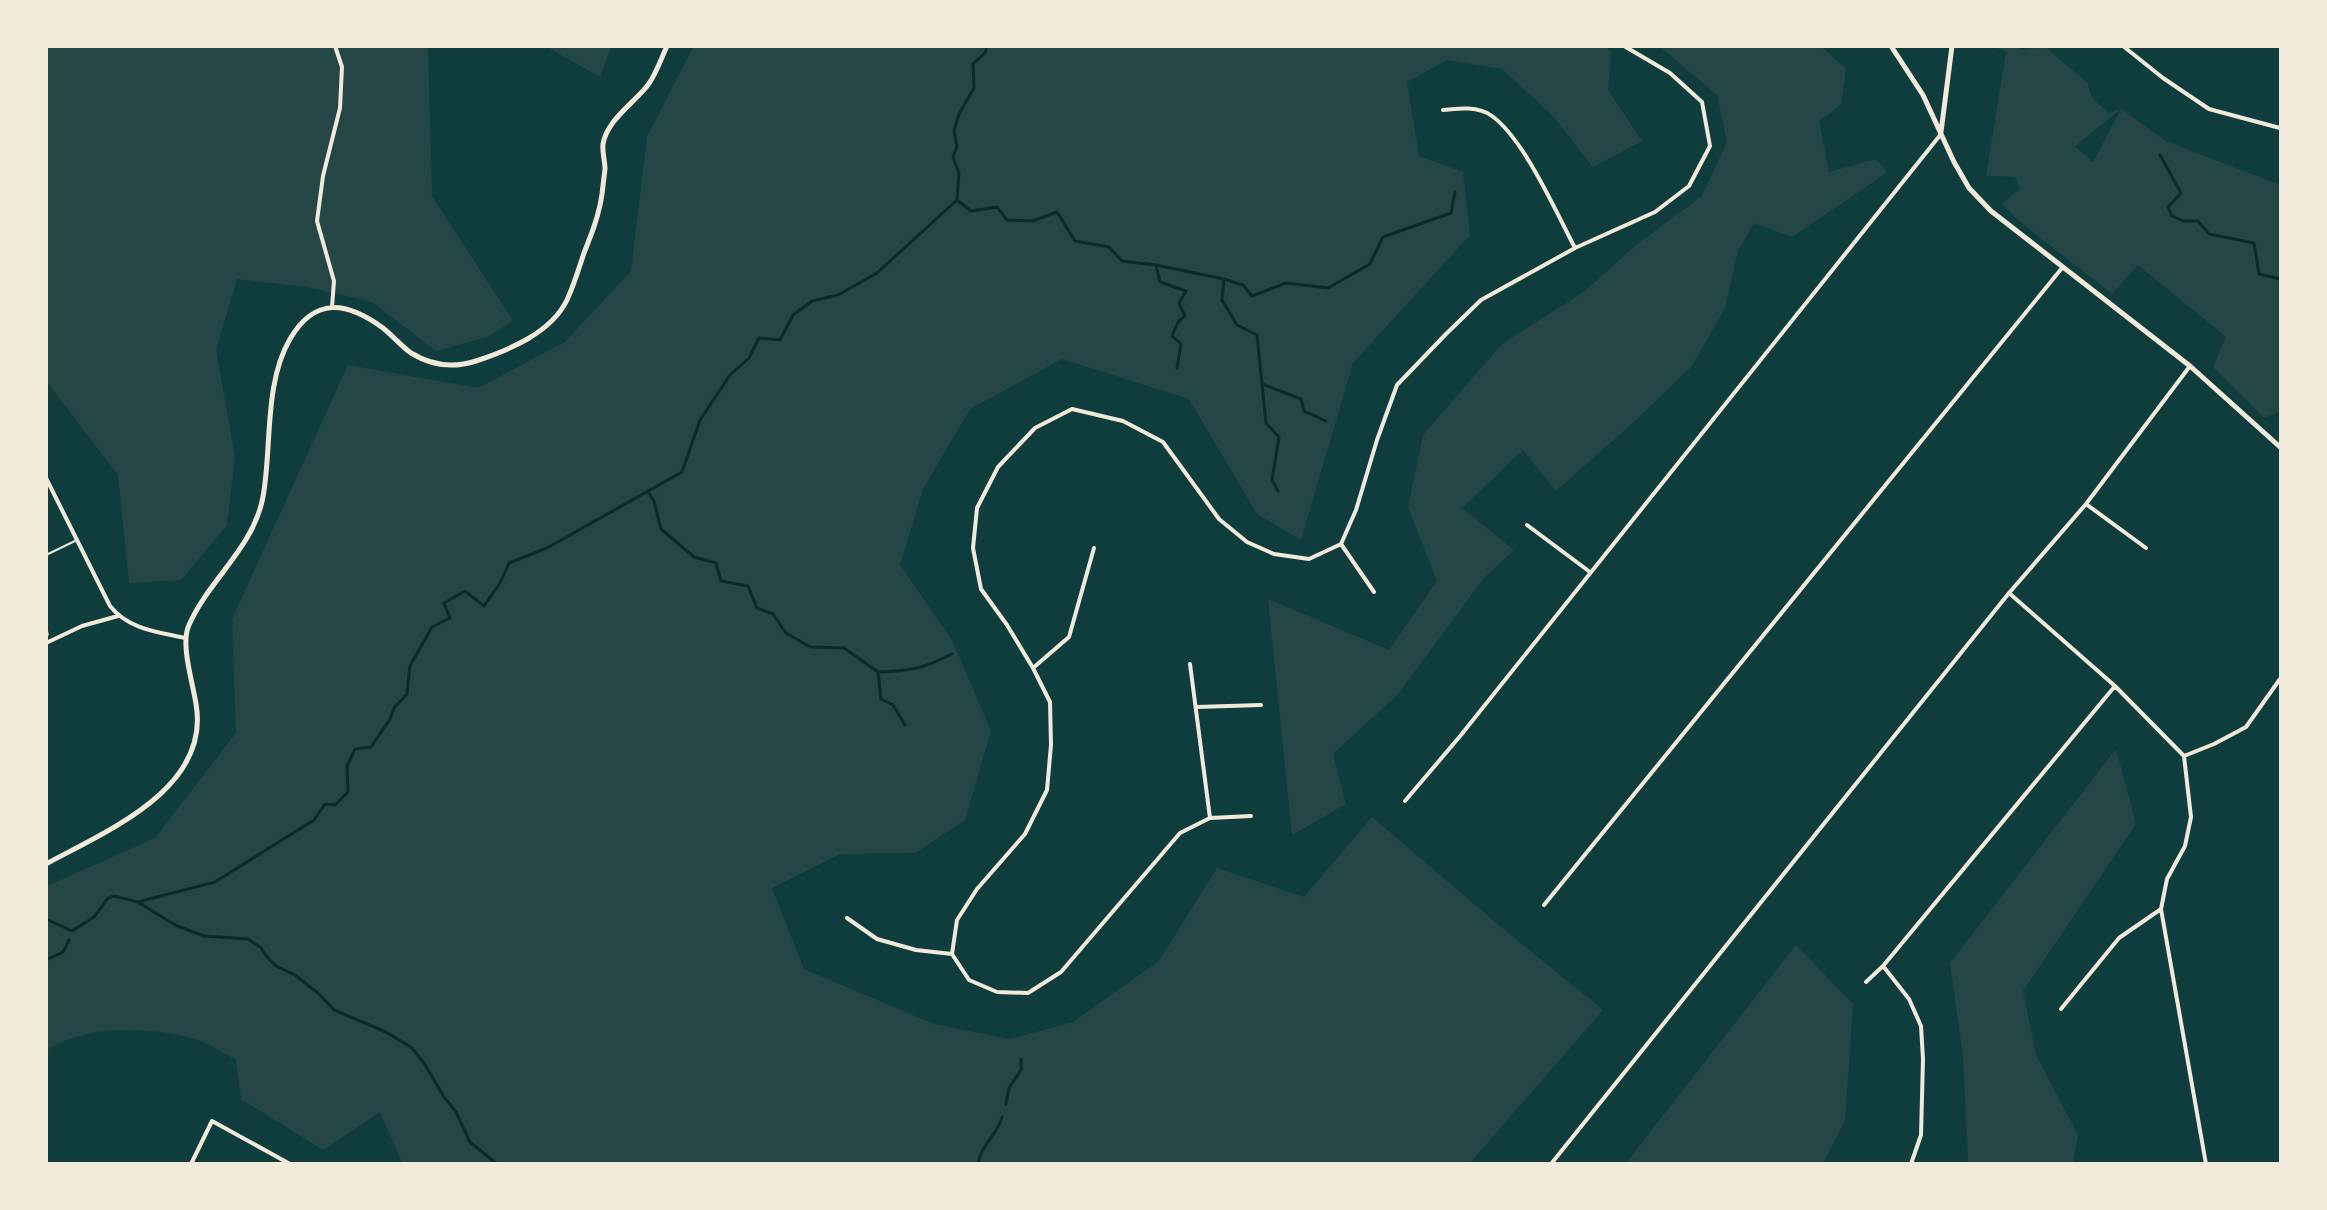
<svg xmlns="http://www.w3.org/2000/svg" width="2327" height="1210" font-family="'Nunito Sans',sans-serif">
	<style>
		.green { fill: #244646; fill-rule: evenodd }
		.lines { fill: none; stroke-linecap: round; stroke-linejoin: round }
		.stream { stroke: #0a2a2b; stroke-width: 3 }
		.path { stroke: #f1e9da; stroke-width: 1.5 }
		.service { stroke: #f1e9da; stroke-width: 2 }
		.minor { stroke: #f1e9da; stroke-width: 4 }
		.tertiary { stroke: #f1e9da; stroke-width: 5 }
	</style>
	<rect width="100%" height="100%" fill="#0f3d3e"/>
	<path class="green" d="M 1606,46 L 1611,52 L 1608,90 L 1642,141 L 1593,167 L 1553,116 L 1502,69 L 1447,60 L 1407,82 L 1419,156 L 1463,172 L 1470,235 L 1353,363 L 1301,540 L 1257,514 L 1189,399 L 1062,359 L 970,409 L 923,489 L 900,565 L 952,640 L 991,731 L 965,820 L 915,853 L 840,854 L 772,888 L 804,969 L 934,1024 L 1010,1039 L 1073,1022 L 1159,961 L 1217,868 L 1304,897 L 1372,817 L 1501,927 L 1603,1010 L 1470,1163 L 402,1163 L 380,1112 L 323,1150 L 241,1099 L 236,1060 C 223,1053 209,1043 195,1039 C 150,1026 87,1024 47,1050 L 47,886 L 155,838 L 236,733 L 232,619 L 348,365 L 478,388 L 565,342 L 631,271 L 647,137 L 693,47 Z
		M 47,47 L 430,47 L 428,49 L 432,196 L 513,321 L 487,337 L 436,351 L 372,302 L 308,287 L 237,279 L 216,350 L 235,457 L 227,525 L 181,580 L 129,583 L 118,475 L 47,382 Z
		M 547,47 L 611,47 L 600,77 Z
		M 1660,47 L 1822,47 L 1846,69 L 1841,105 L 1819,121 L 1829,172 L 1876,159 L 1888,172 L 1792,237 L 1754,223 L 1738,251 L 1725,308 L 1692,366 L 1637,419 L 1556,491 L 1523,450 L 1462,508 L 1514,550 L 1484,578 L 1398,694 L 1333,754 L 1346,804 L 1292,835 L 1268,599 L 1389,650 L 1437,581 L 1408,507 L 1423,435 L 1502,344 L 1585,291 L 1636,245 L 1702,196 L 1727,142 L 1717,95 Z
		M 1995,47 L 2018,47 L 2022,50 L 2045,47 L 2087,82 L 2092,98 L 2109,113 L 2121,109 L 2166,141 L 2280,185 L 2280,411 L 2264,418 L 2213,367 L 2226,337 L 2138,265 L 2112,294 L 2019,221 L 2002,204 L 2020,188 L 2015,177 L 1986,176 L 2006,52 ZM 2120,110 L 2120,111 L 2093,162 L 2075,146 Z
		M 2116,749 L 2136,824 L 2023,991 L 2036,1055 L 2078,1135 L 2073,1163 L 1966,1163 L 1968,1160 L 1963,1057 L 1950,963 Z
		M 1796,945 L 1853,1004 L 1845,1121 L 1823,1163 L 1626,1163 Z"/>
	<g class="lines">
		<path class="stream" d="M 2160,155 L 2181,193 L 2168,207 L 2172,216 L 2183,221 L 2198,221 L 2209,234 L 2254,243 L 2259,274 L 2280,279
			M 957,200 L 971,211 L 997,207 L 1007,220 L 1033,221 L 1057,212 L 1075,241 L 1109,247 L 1122,261 L 1156,265 L 1224,279 L 1222,300 L 1237,325 L 1257,335 L 1266,423 L 1279,437 L 1272,480 L 1278,491
			M 1156,265 L 1160,282 L 1186,291 L 1179,303 L 1185,316 L 1178,322 L 1172,336 L 1181,344 L 1177,368
			M 1224,279 L 1243,285 L 1252,296 L 1286,283 L 1328,288 L 1370,264 L 1383,237 L 1451,213 L 1455,192
			M 1262,384 L 1301,399 L 1304,411 L 1326,421
			M 648,492 L 654,501 L 661,529 L 694,557 L 716,563 L 721,581 L 748,586 L 757,608 L 773,614 L 786,633 L 810,647 L 844,648 L 878,672 L 881,699 L 893,705 L 905,725
			M 878,672 C 909,671 923,669 952,654
			M 138,902 L 215,882 L 314,820 L 325,804 L 335,805 L 348,792 L 347,766 L 355,749 L 371,747 L 390,719 L 394,708 L 407,694 L 410,666 L 432,627 L 450,618 L 444,603 L 465,591 L 484,606 L 500,583 L 509,563 L 547,548 L 682,472 L 700,420 L 730,375 L 749,358 L 759,338 L 780,340 L 793,315 L 812,301 L 838,295 L 877,273 L 957,200 L 959,173 L 953,157 L 957,146 L 954,131 L 959,114 L 974,88 L 973,64 L 985,53 L 987,46
			M 46,919 L 72,931 L 94,917 L 108,898 L 114,896 L 138,902 L 175,925 L 204,936 L 248,939 L 261,948 L 267,957 L 276,966 L 295,975 L 319,994 L 334,1010 L 386,1032 L 412,1048 L 424,1063 L 444,1097 L 456,1112 L 470,1142 L 497,1164
			M 46,960 L 63,952 L 69,940
			M 1006,1104 L 1009,1088 L 1021,1070 L 1021,1059
			M 978,1164 C 980,1146 998,1134 1002,1117"/>
		<path class="path" d="M 46,624 L 48,635"/>
		<path class="service" d="M 46,555 L 77,540"/>
		<path class="minor" d="M 2123,46 L 2163,78 L 2209,109 L 2280,128
			M 1443,110 C 1458,108 1479,106 1492,116 C 1524,139 1556,212 1575,248
			M 332,307 L 334,281 L 317,221 L 323,176 L 340,108 L 342,67 L 335,46
			M 46,478 L 110,606 C 128,629 157,632 185,638
			M 2086,504 L 2146,548
			M 1527,525 L 1590,572
			M 1341,544 L 1374,592
			M 2009,593 L 2115,686 L 2184,756 L 2191,817 L 2185,846 L 2167,879 L 2161,909 L 2206,1164
			M 46,643 L 82,626 L 118,616
			M 1190,664 L 1210,818
			M 1033,668 L 1069,637 L 1094,548
			M 1196,707 L 1261,705
			M 2184,756 L 2214,744 L 2246,727 L 2280,679
			M 1405,801 L 1461,735 L 1941,134
			M 1251,816 L 1210,818 L 1180,833 L 1061,972 L 1028,993 L 997,992 L 969,980 L 952,954 L 957,920 L 977,889 L 1025,834 L 1047,790 L 1051,745 L 1050,702 L 1033,668 L 1007,625 L 981,589 L 973,548 L 977,508 L 998,467 L 1035,428 L 1072,409 L 1123,421 L 1163,442 L 1219,519 L 1247,542 L 1274,554 L 1309,559 L 1341,544 L 1356,510 L 1377,440 L 1397,385 L 1446,334 L 1481,300 L 1575,248 L 1655,212 L 1689,186 L 1710,146 L 1702,102 L 1670,73 L 1624,46
			M 1544,905 L 2062,268
			M 847,918 L 877,939 L 916,950 L 952,954
			M 1883,966 L 1909,999 L 1921,1026 L 1923,1059 L 1921,1135 L 1911,1164
			M 1866,982 L 1883,966 L 2115,686
			M 2061,1009 L 2119,938 L 2161,909
			M 191,1164 L 212,1121 L 290,1164
			M 1551,1164 L 2009,593 L 2086,504 L 2190,366"/>
		<path class="tertiary" d="M 1891,46 L 1923,95 L 1954,162 L 1969,188 L 1991,211 L 2190,366 L 2280,447
			M 1941,132 L 1952,46
			M 46,864 C 106,831 211,789 196,704 C 193,683 180,644 189,625 C 209,579 253,549 263,497 C 272,447 264,383 290,339 C 315,296 347,302 383,328 C 393,336 401,346 411,353 C 432,366 454,368 476,361 C 509,350 551,333 567,300 C 574,285 579,268 584,253 C 592,233 599,215 602,194 C 603,186 604,177 605,169 C 605,161 602,152 603,144 C 607,120 634,103 648,85 C 656,74 661,59 667,46"/>
	</g>
	<rect width="2327" height="1210" fill="none" stroke="#f1e9da" stroke-width="96"/>
</svg>
